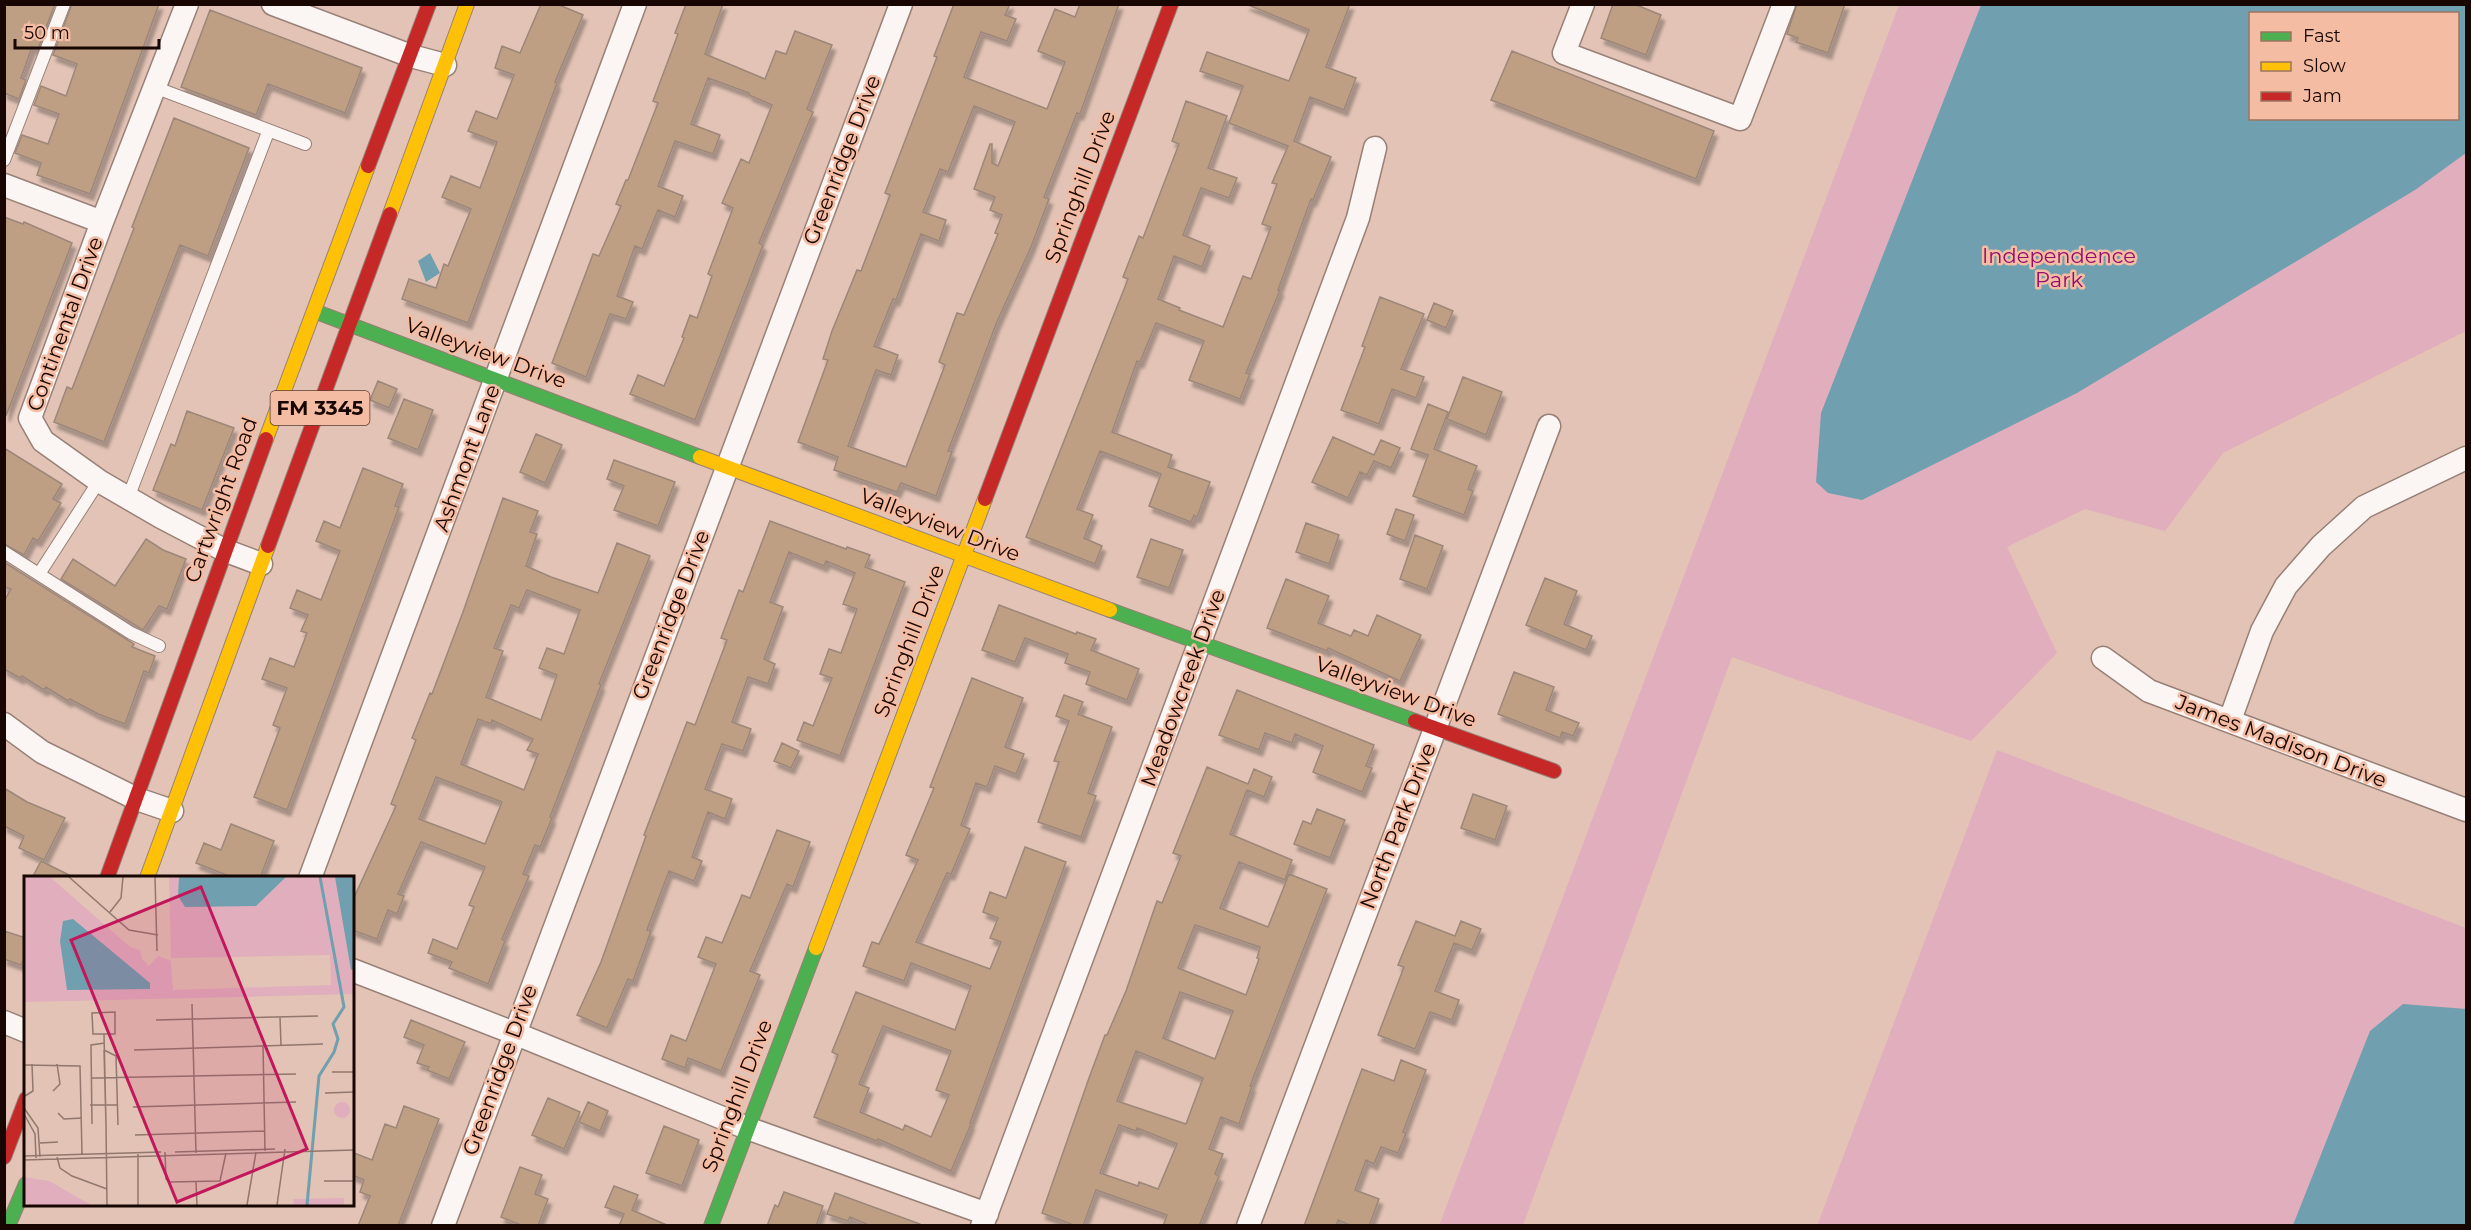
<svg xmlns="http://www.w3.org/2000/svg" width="2471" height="1230" font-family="Montserrat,sans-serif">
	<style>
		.green { fill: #e1aebd; fill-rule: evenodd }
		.water { fill: #70a0af; fill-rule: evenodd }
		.building { fill: #be9f84; stroke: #9c877a; stroke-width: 1.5; fill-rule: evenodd; filter: url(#shadow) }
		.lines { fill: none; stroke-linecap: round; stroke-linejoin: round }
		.lane-casing { stroke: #988076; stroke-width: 14 }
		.street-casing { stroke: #988076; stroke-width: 25 }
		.fast-casing { stroke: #988076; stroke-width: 16 }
		.slow-casing { stroke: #988076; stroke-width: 16 }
		.jam-casing { stroke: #988076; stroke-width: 16 }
		.lane { stroke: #fbf6f4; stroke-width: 12 }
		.street { stroke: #fbf6f4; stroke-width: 22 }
		.fast { stroke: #4caf50; stroke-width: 14 }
		.slow { stroke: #ffc107; stroke-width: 14 }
		.jam { stroke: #c62828; stroke-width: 14 }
		.labels { text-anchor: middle; stroke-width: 5; stroke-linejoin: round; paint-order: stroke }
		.shield { fill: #f4bca3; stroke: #593d32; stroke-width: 1.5 }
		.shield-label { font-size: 20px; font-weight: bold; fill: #170601 }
		.street-label { font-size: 21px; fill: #170601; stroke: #f4bca3 }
		.park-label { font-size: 21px; fill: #910f6a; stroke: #f4bca3 }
		.inset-river { fill: none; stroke: #70a0af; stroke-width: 3 }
		.inset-road { fill: none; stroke: #91776d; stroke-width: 1.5 }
		.view { fill: #c2185b; fill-opacity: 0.15; stroke: #c2185b; stroke-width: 3 }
		.inset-edge { fill: none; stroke: #170601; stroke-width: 3 }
	</style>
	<defs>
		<filter id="shadow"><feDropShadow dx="3.5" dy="6" stdDeviation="1.5" flood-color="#0004"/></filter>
	</defs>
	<rect width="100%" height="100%" fill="#e2c3b5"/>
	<path class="green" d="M 1899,5 L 2466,5 L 2466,331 L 2223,453 L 2165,531 L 2085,509 L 2007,547 L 2057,653 L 1971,741 L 1732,657 L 1523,1225 L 1439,1226 ZM 2250,14 L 2458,14 L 2458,118 L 2250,118 Z
		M 1997,750 L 2466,928 L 2466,1225 L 1817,1226 Z"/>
	<path class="water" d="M 1981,5 L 2466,5 L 2466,153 L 2415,190 L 2077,393 L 1862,500 L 1828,493 L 1816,482 L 1821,413 ZM 2250,14 L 2458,14 L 2458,118 L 2250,118 Z
		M 430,253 L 440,273 L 426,282 L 418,261 Z
		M 2403,1004 L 2466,1009 L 2466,1225 L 2293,1225 L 2370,1031 Z"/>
	<path class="building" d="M 4,4 L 55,4 L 38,49 L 32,47 L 21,78 L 26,80 L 19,99 L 4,93 Z
		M 72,4 L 159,4 L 90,194 L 37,175 L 41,163 L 15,153 L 22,135 L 48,144 L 59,114 L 34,105 L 41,86 L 66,96 L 77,64 L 53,55 Z
		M 541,4 L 557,4 L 583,15 L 555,82 L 557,83 L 468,323 L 402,299 L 409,279 L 436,288 L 444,264 L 448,266 L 471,209 L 442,197 L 451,176 L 480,188 L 497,142 L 468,131 L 476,111 L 497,119 L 514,75 L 495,68 L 502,46 L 520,53 Z
		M 686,4 L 723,4 L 705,54 L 765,79 L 776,51 L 786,54 L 795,31 L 832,45 L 807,109 L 813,112 L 759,243 L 763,245 L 695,420 L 630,394 L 638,375 L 664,386 L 684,338 L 682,337 L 690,315 L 697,318 L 712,276 L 708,274 L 733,208 L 722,203 L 741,159 L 749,163 L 772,105 L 749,95 L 749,93 L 708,78 L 691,124 L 720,135 L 713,154 L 675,141 L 658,186 L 683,196 L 675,217 L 658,210 L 642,249 L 635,246 L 617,296 L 633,302 L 626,319 L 610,314 L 586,377 L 552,363 L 593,254 L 599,256 L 621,206 L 616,204 L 626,180 L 628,180 L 658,103 L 653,101 L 678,34 L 675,33 Z
		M 954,4 L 1010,4 L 1005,15 L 1016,19 L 1007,41 L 981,32 L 964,77 L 1047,109 L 1065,62 L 1038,51 L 1055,9 L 1075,17 L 1080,4 L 1119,4 L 1080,114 L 1077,113 L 1044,197 L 1049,199 L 1031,247 L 996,324 L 970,394 L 948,451 L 952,452 L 936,496 L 901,483 L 897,492 L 834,470 L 838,457 L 798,442 L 828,360 L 823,359 L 832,331 L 857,270 L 861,271 L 890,195 L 885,193 L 937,57 L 934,56 ZM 974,106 L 1015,122 L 998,166 L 992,163 L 992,144 L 990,144 L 974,189 L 995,197 L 990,210 L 1002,215 L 995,233 L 998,234 L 964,315 L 957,313 L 939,362 L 945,365 L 906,467 L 848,446 L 876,370 L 891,375 L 898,355 L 874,346 L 893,299 L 896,300 L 921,234 L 939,241 L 946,220 L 923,212 L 940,169 L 948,172 Z
		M 1246,4 L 1350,4 L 1326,67 L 1356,78 L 1344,110 L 1310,97 L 1294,141 L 1331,157 L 1313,200 L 1311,199 L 1278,290 L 1280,290 L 1246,373 L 1250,374 L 1240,399 L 1189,380 L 1204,341 L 1156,323 L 1140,362 L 1137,361 L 1112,432 L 1172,455 L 1168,467 L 1210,482 L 1197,517 L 1194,515 L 1191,522 L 1149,506 L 1161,474 L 1100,451 L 1077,509 L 1093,515 L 1084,538 L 1102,546 L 1095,564 L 1026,537 L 1128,279 L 1123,277 L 1139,236 L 1143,238 L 1179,144 L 1172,141 L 1186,101 L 1227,116 L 1208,168 L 1237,178 L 1229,198 L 1201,188 L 1183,235 L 1210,246 L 1202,267 L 1174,256 L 1158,299 L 1180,308 L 1179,310 L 1223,327 L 1243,276 L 1251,279 L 1271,227 L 1262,224 L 1277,184 L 1272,183 L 1288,146 L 1229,123 L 1243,86 L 1200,71 L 1207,52 L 1289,81 L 1309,30 Z
		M 1613,4 L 1634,4 L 1661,15 L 1646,55 L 1601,38 Z
		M 1797,4 L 1845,4 L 1828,53 L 1796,42 L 1798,38 L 1787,34 Z
		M 210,10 L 362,68 L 345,113 L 268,84 L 256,115 L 181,87 Z
		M 1512,51 L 1714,131 L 1696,179 L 1491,100 Z
		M 174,118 L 249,148 L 208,256 L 180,245 L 104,442 L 54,422 L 67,387 L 72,389 L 134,228 L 132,227 Z
		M 4,217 L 23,224 L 24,222 L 72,243 L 6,416 Z
		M 1380,297 L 1424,314 L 1401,369 L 1424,377 L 1416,398 L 1392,389 L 1379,424 L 1341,410 L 1365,347 L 1362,346 Z
		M 1434,303 L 1453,311 L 1446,328 L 1427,320 Z
		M 1463,377 L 1502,392 L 1486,435 L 1447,419 Z
		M 378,381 L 397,389 L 389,408 L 370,400 Z
		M 404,399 L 433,410 L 418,450 L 388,438 Z
		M 1428,404 L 1448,412 L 1434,449 L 1477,466 L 1468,489 L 1473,491 L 1464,515 L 1413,496 L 1428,455 L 1411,449 Z
		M 187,411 L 234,428 L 202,510 L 153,490 L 171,444 L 175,446 Z
		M 536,434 L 562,445 L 545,483 L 520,472 Z
		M 1333,437 L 1374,455 L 1381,440 L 1400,448 L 1391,468 L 1374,461 L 1367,475 L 1360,472 L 1348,498 L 1312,482 Z
		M 4,448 L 62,484 L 53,499 L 61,503 L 38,541 L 33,538 L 24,555 L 4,544 Z
		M 614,460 L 675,482 L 658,526 L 614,510 L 624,486 L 607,479 Z
		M 363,468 L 403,484 L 395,506 L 399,507 L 287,810 L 254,797 L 280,728 L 273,725 L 287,688 L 262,679 L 270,658 L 294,667 L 307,633 L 301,631 L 308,615 L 290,608 L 297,590 L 321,600 L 340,551 L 316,541 L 324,521 L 340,528 Z
		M 503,498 L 538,511 L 530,532 L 537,534 L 526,566 L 551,577 L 598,593 L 617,543 L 650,556 L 599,684 L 601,685 L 550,817 L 552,818 L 540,847 L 535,845 L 523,874 L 529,876 L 502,939 L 505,941 L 488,984 L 449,968 L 452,962 L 428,953 L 433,939 L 457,949 L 474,907 L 469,905 L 485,867 L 421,842 L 398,894 L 404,896 L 397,914 L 388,910 L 377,939 L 352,930 L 352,902 L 396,806 L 391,804 L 416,740 L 412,738 L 430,693 L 432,694 L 463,612 ZM 527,590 L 580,610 L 564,654 L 547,648 L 539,668 L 557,675 L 541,720 L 486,697 L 503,651 L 494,648 L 511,605 L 519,608 ZM 478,719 L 491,724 L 492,720 L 533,739 L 527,750 L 538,754 L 524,790 L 461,764 ZM 436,777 L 502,802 L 485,844 L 419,819 Z
		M 1396,509 L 1414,515 L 1405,541 L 1387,534 Z
		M 770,521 L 846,549 L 847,547 L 870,555 L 865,567 L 905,582 L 840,756 L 797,740 L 804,722 L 813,726 L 832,678 L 820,674 L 829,649 L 841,653 L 857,609 L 843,604 L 855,573 L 826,561 L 824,566 L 789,552 L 770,602 L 783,607 L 764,659 L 775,664 L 768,684 L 748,677 L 732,722 L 751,729 L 743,751 L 722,744 L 705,789 L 732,799 L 725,819 L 708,812 L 692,857 L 702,861 L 694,881 L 669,871 L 647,930 L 651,931 L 633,981 L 628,979 L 607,1028 L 577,1015 L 601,962 L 646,836 L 644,835 L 687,722 L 695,725 L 727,640 L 721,638 L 739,590 L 743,592 Z
		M 1306,523 L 1339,535 L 1329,564 L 1296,552 Z
		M 1415,535 L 1443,546 L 1427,589 L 1400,579 Z
		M 146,539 L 163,550 L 186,559 L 167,609 L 159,606 L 143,630 L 61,579 L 73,559 L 115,586 Z
		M 1151,539 L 1183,550 L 1169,588 L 1137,577 Z
		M 4,562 L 134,644 L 132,647 L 155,656 L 149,673 L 144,671 L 125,724 L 98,714 L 70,699 L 68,701 L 46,687 L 44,690 L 22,676 L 20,678 L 4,669 L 4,601 L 11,589 L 4,587 Z
		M 1545,578 L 1577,591 L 1564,624 L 1592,636 L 1586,650 L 1526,625 Z
		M 1286,579 L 1329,596 L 1318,623 L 1351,636 L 1354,630 L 1368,636 L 1377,615 L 1421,635 L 1400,681 L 1328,648 L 1327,651 L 1267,628 Z
		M 999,605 L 1076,634 L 1077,632 L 1096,639 L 1091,650 L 1139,669 L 1127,700 L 1086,684 L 1090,672 L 1065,663 L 1068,654 L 1025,638 L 1015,662 L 982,650 Z
		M 1514,672 L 1554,687 L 1546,710 L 1579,723 L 1573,736 L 1562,732 L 1560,738 L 1498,714 Z
		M 972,678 L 1023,698 L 1005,747 L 1024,754 L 1016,774 L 995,766 L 987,787 L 976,783 L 961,825 L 970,829 L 951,874 L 947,873 L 916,942 L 990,969 L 1001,942 L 990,938 L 998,918 L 983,912 L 990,892 L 1006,898 L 1025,847 L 1066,862 L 970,1123 L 971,1124 L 951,1171 L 878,1139 L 877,1141 L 814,1117 L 838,1055 L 832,1052 L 856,992 L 955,1030 L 971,986 L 911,963 L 904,981 L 863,966 L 872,942 L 879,944 L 918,860 L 906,855 L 934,788 L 930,787 ZM 883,1026 L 951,1051 L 936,1090 L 949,1095 L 931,1137 L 905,1125 L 903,1130 L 860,1112 L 869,1088 L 859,1084 Z
		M 1237,690 L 1374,745 L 1366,766 L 1372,768 L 1362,792 L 1313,772 L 1323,746 L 1295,734 L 1292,743 L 1265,733 L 1259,750 L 1219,735 Z
		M 1064,695 L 1083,702 L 1078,714 L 1112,727 L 1088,793 L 1096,796 L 1081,837 L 1038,822 L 1059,762 L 1054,761 L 1069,721 L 1056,716 Z
		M 782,743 L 799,751 L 791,768 L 774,761 Z
		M 1207,767 L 1248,784 L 1254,769 L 1272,777 L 1264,797 L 1247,790 L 1230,834 L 1292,860 L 1285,880 L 1239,862 L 1220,908 L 1268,927 L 1289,874 L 1327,889 L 1250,1086 L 1252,1086 L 1239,1124 L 1221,1117 L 1209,1149 L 1223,1154 L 1215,1174 L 1219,1176 L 1199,1226 L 1163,1226 L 1167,1215 L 1096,1190 L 1083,1226 L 1076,1226 L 1042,1213 L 1089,1078 L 1105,1035 L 1107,1035 L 1126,991 L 1157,901 L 1162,903 L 1181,856 L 1173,853 ZM 1195,925 L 1260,947 L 1257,958 L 1259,959 L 1246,995 L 1178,968 ZM 1180,992 L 1233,1011 L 1215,1059 L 1163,1038 ZM 1136,1051 L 1203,1078 L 1186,1124 L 1117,1101 ZM 1119,1125 L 1136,1131 L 1137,1128 L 1177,1144 L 1158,1189 L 1139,1182 L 1138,1186 L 1100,1173 Z
		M 4,788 L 27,802 L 65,818 L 44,860 L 19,848 L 24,836 L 4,826 Z
		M 1473,794 L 1507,806 L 1495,840 L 1461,828 Z
		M 1317,809 L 1345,820 L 1330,858 L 1294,844 L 1303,821 L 1311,824 Z
		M 231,824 L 274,841 L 260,878 L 234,878 L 196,863 L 204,843 L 221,850 Z
		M 777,830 L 810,842 L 793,887 L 787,884 L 750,971 L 760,975 L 721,1071 L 688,1058 L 685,1068 L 662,1059 L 671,1035 L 686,1041 L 716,964 L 698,957 L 706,937 L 722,943 L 742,895 L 750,898 Z
		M 41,861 L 75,878 L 32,878 Z
		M 1416,921 L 1455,936 L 1461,921 L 1481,929 L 1472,950 L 1454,943 L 1435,991 L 1459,1000 L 1452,1020 L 1430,1012 L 1415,1049 L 1378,1035 L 1404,967 L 1398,965 Z
		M 4,931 L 26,938 L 26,953 L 21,965 L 4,959 Z
		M 411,1020 L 465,1042 L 449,1079 L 427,1070 L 429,1067 L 417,1063 L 424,1045 L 404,1037 Z
		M 1401,1060 L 1426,1070 L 1403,1132 L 1406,1133 L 1398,1153 L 1381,1147 L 1374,1164 L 1366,1160 L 1355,1190 L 1379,1199 L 1369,1226 L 1352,1226 L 1338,1220 L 1336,1226 L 1304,1226 L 1362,1069 L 1394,1081 Z
		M 548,1098 L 580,1112 L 564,1149 L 532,1135 Z
		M 588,1102 L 608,1111 L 600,1131 L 579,1122 Z
		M 404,1106 L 439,1119 L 416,1179 L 398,1226 L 358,1226 L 370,1196 L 360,1192 L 364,1180 L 352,1175 L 352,1152 L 372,1160 L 385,1124 L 396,1128 Z
		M 664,1126 L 699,1140 L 682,1186 L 646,1173 Z
		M 520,1167 L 542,1175 L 535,1194 L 548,1199 L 538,1226 L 523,1226 L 501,1217 Z
		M 614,1186 L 638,1195 L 632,1210 L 669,1226 L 619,1226 L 624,1214 L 605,1207 Z
		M 784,1192 L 823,1206 L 816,1226 L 767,1226 L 775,1205 L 778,1207 Z
		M 835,1193 L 920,1224 L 920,1226 L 871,1226 L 850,1217 L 848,1221 L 827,1214 Z"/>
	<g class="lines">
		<g class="lane-casing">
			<path id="lane" d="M 154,87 L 305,144
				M 4,160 L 64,4
				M 128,498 L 268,132
				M 4,552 L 131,633 L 159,646
				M 39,574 L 99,481"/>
		</g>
		<g class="street-casing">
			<path id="street" d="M 187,4 L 102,222 L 30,418 L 43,441 L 99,481 L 161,517 L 224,550 L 261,564
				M 273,4 L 411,56 L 445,65
				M 1583,4 L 1564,53 L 1740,119 L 1784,4
				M 4,185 L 102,222
				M 2103,658 L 2149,691 L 2466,810
				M 2230,720 L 2262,631 L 2286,586 L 2321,546 L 2364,507 L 2466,458
				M 4,724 L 42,752 L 137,799 L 172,811
				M 310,878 L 635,4
				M 352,970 L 514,1033 L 747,1128 L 987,1214
				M 4,1022 L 26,1031
				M 443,1226 L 901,4
				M 982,1226 L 1358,218 L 1375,148
				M 1248,1226 L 1549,426"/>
		</g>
		<g class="fast-casing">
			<path id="fast" d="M 314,311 L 700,457
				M 1110,610 L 1415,721
				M 8,1226 L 26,1184
				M 711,1226 L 816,948"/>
		</g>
		<g class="slow-casing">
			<path id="slow" d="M 390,214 L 467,4
				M 266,439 L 368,166
				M 700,457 L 1110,610
				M 147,878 L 268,546
				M 816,948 L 985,499"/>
		</g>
		<g class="jam-casing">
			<path id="jam" d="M 368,166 L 429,4
				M 985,499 L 1171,4
				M 268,546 L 390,214
				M 1415,721 L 1554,771
				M 107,878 L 266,439
				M 4,1157 L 26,1099"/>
		</g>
		<use href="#lane" class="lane"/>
		<use href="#street" class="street"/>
		<use href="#fast" class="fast"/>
		<use href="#slow" class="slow"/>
		<use href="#jam" class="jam"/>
	</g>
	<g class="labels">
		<rect class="shield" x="270.5" y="391" width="99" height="34" rx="4.5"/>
		<g class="shield-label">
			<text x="320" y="415">FM 3345</text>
		</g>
		<g class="street-label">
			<text transform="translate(842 160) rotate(-69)" y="7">Greenridge Drive</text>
			<text transform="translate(1080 187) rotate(-69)" y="7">Springhill Drive</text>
			<text transform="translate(65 324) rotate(-70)" y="7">Continental Drive</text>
			<text transform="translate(486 353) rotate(20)" y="7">Valleyview Drive</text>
			<text transform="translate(467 458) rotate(-70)" y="7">Ashmont Lane</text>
			<text transform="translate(221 500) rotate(-70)" y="7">Cartwright Road</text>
			<text transform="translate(940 525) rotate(21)" y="7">Valleyview Drive</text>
			<text transform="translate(671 615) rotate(-69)" y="7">Greenridge Drive</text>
			<text transform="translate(909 641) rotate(-69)" y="7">Springhill Drive</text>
			<text transform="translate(1183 688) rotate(-70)" y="7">Meadowcreek Drive</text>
			<text transform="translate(1396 692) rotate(20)" y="7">Valleyview Drive</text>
			<text transform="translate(2281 741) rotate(21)" y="7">James Madison Drive</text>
			<text transform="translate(1398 826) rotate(-69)" y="7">North Park Drive</text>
			<text transform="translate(500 1070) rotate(-70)" y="7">Greenridge Drive</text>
			<text transform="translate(737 1096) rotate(-69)" y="7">Springhill Drive</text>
		</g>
		<g class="park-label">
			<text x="2059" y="263">Independence<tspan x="2059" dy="24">Park</tspan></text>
		</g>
	</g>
	<g transform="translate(24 876)">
		<rect width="330" height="330" fill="#e2c3b5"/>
		<path d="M 0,1 L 26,1 L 106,71 L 116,74 L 118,83 L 125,90 L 134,80 L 147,85 L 149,114 L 307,109 L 306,79 L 147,82 L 145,1 L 330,1 L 330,118 L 0,126 ZM310 234a8 8 0 1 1 16 0a8 8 0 1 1-16 0ZM 0,301 L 25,305 L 67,329 L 7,329 L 0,325 ZM 320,322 L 320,329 L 270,329 L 269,323 Z" fill="#e1aebd"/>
		<path d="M 155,1 L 262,1 L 232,30 L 161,31 L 154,20 ZM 311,1 L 330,1 L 330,93 L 327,94 ZM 49,43 L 126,107 L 126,113 L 43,114 L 36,65 L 39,45 Z" fill="#70a0af"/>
		<path class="inset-river" d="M 283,329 L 295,200 L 310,176 L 314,163 L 309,148 L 320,131 L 296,1"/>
		<path class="inset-road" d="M 45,1 L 105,54 L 134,59M 131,1 L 133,75M 86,36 L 97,22 L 99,1M 168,128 L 172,277M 256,141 L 257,169M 132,144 L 294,140M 239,169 L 241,275M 80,174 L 82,249 L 80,158 L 91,158 L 91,136 L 68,137 L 69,158 L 80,158M 80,174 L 92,180 L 94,249M 110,174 L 299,168M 0,189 L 56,190 L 58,278M 308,196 L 330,196M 68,202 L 272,198M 29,215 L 36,208 L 33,188M 301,217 L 330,216M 1,220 L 9,215 L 8,188M 66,229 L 93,229M 109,231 L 272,226M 0,232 L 14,252 L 16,281M 34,237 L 40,243 L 58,242M 0,238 L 11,258 L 12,282M 68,248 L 67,169 L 81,167M 82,249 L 83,329M 111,259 L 241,255M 16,267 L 34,266M 141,276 L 142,303 L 146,306 L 196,305 L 202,277M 151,276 L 251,273M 0,280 L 137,276M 33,281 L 36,292 L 48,300 L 83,313M 0,284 L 330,274M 300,305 L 330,305M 172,306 L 173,329M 114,329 L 114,278M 223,329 L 232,276M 253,329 L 261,273"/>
		<path class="view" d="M 177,11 L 283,273 L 153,326 L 47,64 Z"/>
		<rect width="330" height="330" class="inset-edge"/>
	</g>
	<rect width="2471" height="1230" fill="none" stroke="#170601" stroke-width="12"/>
	<rect x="2249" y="12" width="210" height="108" fill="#f4bca3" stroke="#9c7362" stroke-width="1.5"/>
	<rect x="2261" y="32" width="30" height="9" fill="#4caf50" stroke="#9c7362" stroke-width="1.5"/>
	<text x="2303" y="42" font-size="18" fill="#170601">Fast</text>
	<rect x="2261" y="62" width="30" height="9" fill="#ffc107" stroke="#9c7362" stroke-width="1.5"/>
	<text x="2303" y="72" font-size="18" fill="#170601">Slow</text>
	<rect x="2261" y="92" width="30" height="9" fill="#c62828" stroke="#9c7362" stroke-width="1.5"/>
	<text x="2303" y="102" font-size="18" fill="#170601">Jam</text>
	<path d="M15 39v9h144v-9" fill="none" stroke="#170601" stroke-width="3"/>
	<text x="24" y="39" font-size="18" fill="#170601" stroke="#f4bca3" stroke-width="4.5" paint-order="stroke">50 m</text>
</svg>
